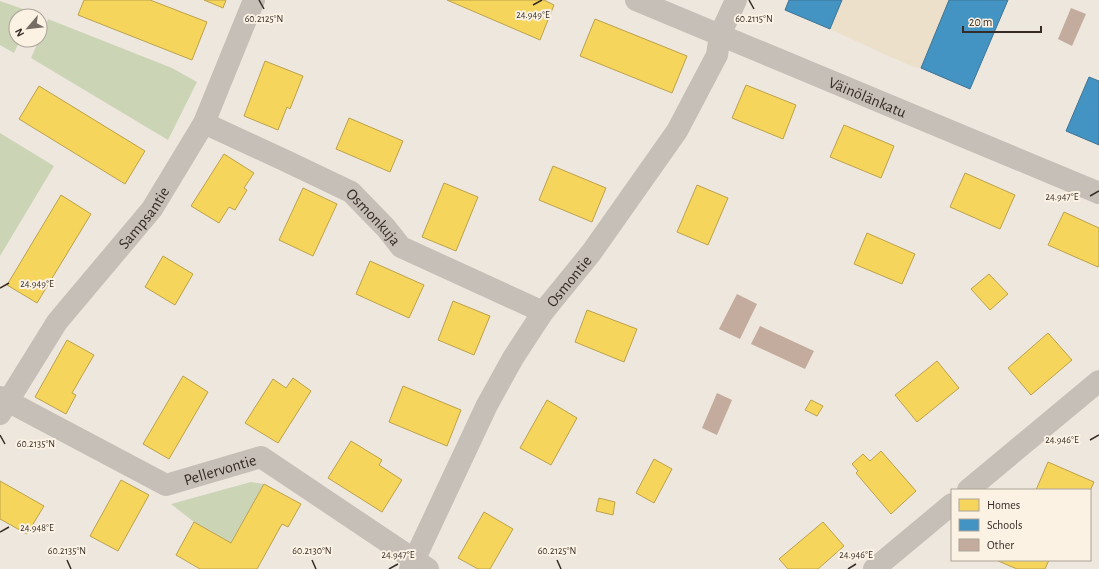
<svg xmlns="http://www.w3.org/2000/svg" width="1099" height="569" font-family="'Alegreya Sans',sans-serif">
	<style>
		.green { fill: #ccd4b6 }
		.plaza { fill: #ede0cb }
		.homes { fill: #f6d55c; stroke: #bca24c }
		.schools { fill: #4393c3; stroke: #3f7494 }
		.building { fill: #c3ac9d }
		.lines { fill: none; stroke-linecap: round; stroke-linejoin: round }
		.street { stroke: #c6bfb7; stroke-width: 22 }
		.ticks { fill: none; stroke: #362c25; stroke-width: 1.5 }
		.labels { text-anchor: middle; stroke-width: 4; stroke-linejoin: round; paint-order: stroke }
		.street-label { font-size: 16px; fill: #362c25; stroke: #fbf2e4 }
		.ticks-label { font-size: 10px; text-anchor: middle; fill: #362c25; stroke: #fbf2e4; stroke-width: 4; stroke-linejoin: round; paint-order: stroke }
	</style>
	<rect width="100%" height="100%" fill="#eee7dd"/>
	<path class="green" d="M 0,1 L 32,12 L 30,16 L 16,16 L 16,40 L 20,40 L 14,53 L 0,45 Z
		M 48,19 L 172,68 L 197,82 L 168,140 L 31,58 Z
		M 0,133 L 54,166 L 0,256 Z
		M 251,482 L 264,484 L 231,543 L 194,522 L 171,504 Z"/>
	<path class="plaza" d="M 842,0 L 949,0 L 921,68 L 914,67 L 886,55 L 830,29 Z"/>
	<path class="homes" d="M 84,0 L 150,0 L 207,22 L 192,60 L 78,15 Z
		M 204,0 L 226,0 L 223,8 Z
		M 447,0 L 544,0 L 554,5 L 540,40 Z
		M 595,19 L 687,56 L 672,93 L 580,56 Z
		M 265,61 L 303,76 L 290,109 L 287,107 L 278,130 L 244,116 Z
		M 746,85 L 796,105 L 783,139 L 732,118 Z
		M 39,86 L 145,151 L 125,184 L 19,119 Z
		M 349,118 L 403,141 L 390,172 L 336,149 Z
		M 844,125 L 894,146 L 881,178 L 830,157 Z
		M 224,154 L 254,173 L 244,188 L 247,190 L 235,210 L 229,207 L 219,223 L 191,206 Z
		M 553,166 L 606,188 L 592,222 L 539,200 Z
		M 965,173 L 1015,195 L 1000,229 L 950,207 Z
		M 444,183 L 478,197 L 456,251 L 422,237 Z
		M 697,185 L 728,198 L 708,245 L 677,232 Z
		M 303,188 L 337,204 L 313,256 L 279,240 Z
		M 61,195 L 91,214 L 37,303 L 7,285 Z
		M 1064,212 L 1099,228 L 1099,265 L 1098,267 L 1048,245 Z
		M 867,233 L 915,254 L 902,284 L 854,264 Z
		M 163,256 L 193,274 L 175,305 L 145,287 Z
		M 370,261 L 424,285 L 409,318 L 356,294 Z
		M 989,274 L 1008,294 L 990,310 L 971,289 Z
		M 453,301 L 490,316 L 474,355 L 438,340 Z
		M 587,310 L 637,329 L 624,362 L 575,342 Z
		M 1048,333 L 1072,360 L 1031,395 L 1008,368 Z
		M 67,340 L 94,355 L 72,393 L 76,395 L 66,414 L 35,397 Z
		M 937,361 L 959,388 L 917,422 L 895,395 Z
		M 183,376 L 208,392 L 169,459 L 143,444 Z
		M 293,378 L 311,391 L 278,443 L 245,423 L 273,379 L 286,388 Z
		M 403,386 L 461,410 L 447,446 L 389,422 Z
		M 547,400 L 577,418 L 551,465 L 520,448 Z
		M 811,400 L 823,406 L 817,416 L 805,410 Z
		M 351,441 L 382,460 L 379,465 L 402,480 L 382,512 L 328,478 Z
		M 881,451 L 916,491 L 891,514 L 856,473 L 858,471 L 852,464 L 863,454 L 870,461 Z
		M 654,459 L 672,469 L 654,503 L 636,493 Z
		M 1048,462 L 1094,482 L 1090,491 L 1036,490 Z
		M 121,480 L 149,495 L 118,551 L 90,536 Z
		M 0,481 L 44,506 L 27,534 L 0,519 Z
		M 264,484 L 301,504 L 288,527 L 282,524 L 257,569 L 200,569 L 176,555 L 194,522 L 231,543 Z
		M 599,498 L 615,502 L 613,515 L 596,511 Z
		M 484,512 L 513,529 L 490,569 L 478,569 L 458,558 Z
		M 823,522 L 844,546 L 818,569 L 788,569 L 779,559 Z
		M 996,560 L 1049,560 L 1045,569 L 1017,569 Z"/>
	<path class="schools" d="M 789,0 L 842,0 L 830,29 L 785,10 Z
		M 949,0 L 1008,0 L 970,89 L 921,68 Z
		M 1089,77 L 1099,81 L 1099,145 L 1066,131 Z"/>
	<path class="building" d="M 1071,8 L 1086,14 L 1072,46 L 1058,39 Z
		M 737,294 L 757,304 L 740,339 L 719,329 Z
		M 760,326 L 814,351 L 805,369 L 751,344 Z
		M 717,393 L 732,400 L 717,435 L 702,428 Z"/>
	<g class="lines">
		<g class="street">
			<path id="s1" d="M 636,0 L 1099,193"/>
			<path id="s2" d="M 204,123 L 284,160 L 351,192 L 386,228 L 401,247 L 543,312"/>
			<path id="s3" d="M 0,397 L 166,485 L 261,457 L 428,569"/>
			<path id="s4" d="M 0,414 L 57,322 L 152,209 L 204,123 L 254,0"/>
			<path d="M 968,490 L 1099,381"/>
			<path id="s5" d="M 410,569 L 487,405 L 513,358 L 543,312 L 591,253 L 677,131 L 717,55 L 720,35 L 736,0"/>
			<path d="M 874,569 L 952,504"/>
		</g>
	</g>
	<path class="ticks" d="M 259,0 L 264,9M 749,0 L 754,9M 533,5 L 542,0M 1090,196 L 1099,191M 0,288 L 9,283M 0,435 L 5,444M 1090,440 L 1099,435M 0,532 L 9,527M 67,560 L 71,569M 312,560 L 316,569M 557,560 L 561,569M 389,569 L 398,564M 848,569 L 856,564"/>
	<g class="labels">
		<g class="street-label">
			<text dy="6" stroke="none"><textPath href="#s1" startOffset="251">Väinölänkatu</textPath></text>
			<text dy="6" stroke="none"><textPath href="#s4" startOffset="244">Sampsantie</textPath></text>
			<text dy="6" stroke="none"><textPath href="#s2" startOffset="196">Osmonkuja</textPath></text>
			<text dy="6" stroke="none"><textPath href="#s5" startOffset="330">Osmontie</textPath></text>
			<text dy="6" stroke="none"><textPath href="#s3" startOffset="244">Pellervontie</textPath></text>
		</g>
	</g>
	<g class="ticks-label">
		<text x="533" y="18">24.949°E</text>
		<text x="754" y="22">60.2115°N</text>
		<text x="264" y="22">60.2125°N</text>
		<text x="1062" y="200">24.947°E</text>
		<text x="37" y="287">24.949°E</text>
		<text x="1062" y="443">24.946°E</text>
		<text x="36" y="447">60.2135°N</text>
		<text x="37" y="531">24.948°E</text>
		<text x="67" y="554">60.2135°N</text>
		<text x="312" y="554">60.2130°N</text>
		<text x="557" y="554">60.2125°N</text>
		<text x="398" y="558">24.947°E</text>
		<text x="856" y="558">24.946°E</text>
	</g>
	<rect x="951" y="489" width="140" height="72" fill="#fbf2e4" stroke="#aca398"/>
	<rect x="959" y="499" width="20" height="12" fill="#f6d55c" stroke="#aca398"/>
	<text x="987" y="509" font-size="12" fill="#362c25">Homes</text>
	<rect x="959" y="519" width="20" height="12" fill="#4393c3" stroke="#aca398"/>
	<text x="987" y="529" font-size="12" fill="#362c25">Schools</text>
	<rect x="959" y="539" width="20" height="12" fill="#c3ac9d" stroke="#aca398"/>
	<text x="987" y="549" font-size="12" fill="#362c25">Other</text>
	<g transform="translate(28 28) rotate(242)"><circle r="19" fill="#fbf2e4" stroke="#aca398"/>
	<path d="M0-3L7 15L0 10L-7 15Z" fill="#766d65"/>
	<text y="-6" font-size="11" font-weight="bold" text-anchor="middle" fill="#362c25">N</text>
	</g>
	<path d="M963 26v6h78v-6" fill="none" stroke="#362c25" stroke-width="2"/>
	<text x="969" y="26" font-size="12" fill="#362c25" stroke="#fbf2e4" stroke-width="3" paint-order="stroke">20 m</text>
</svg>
